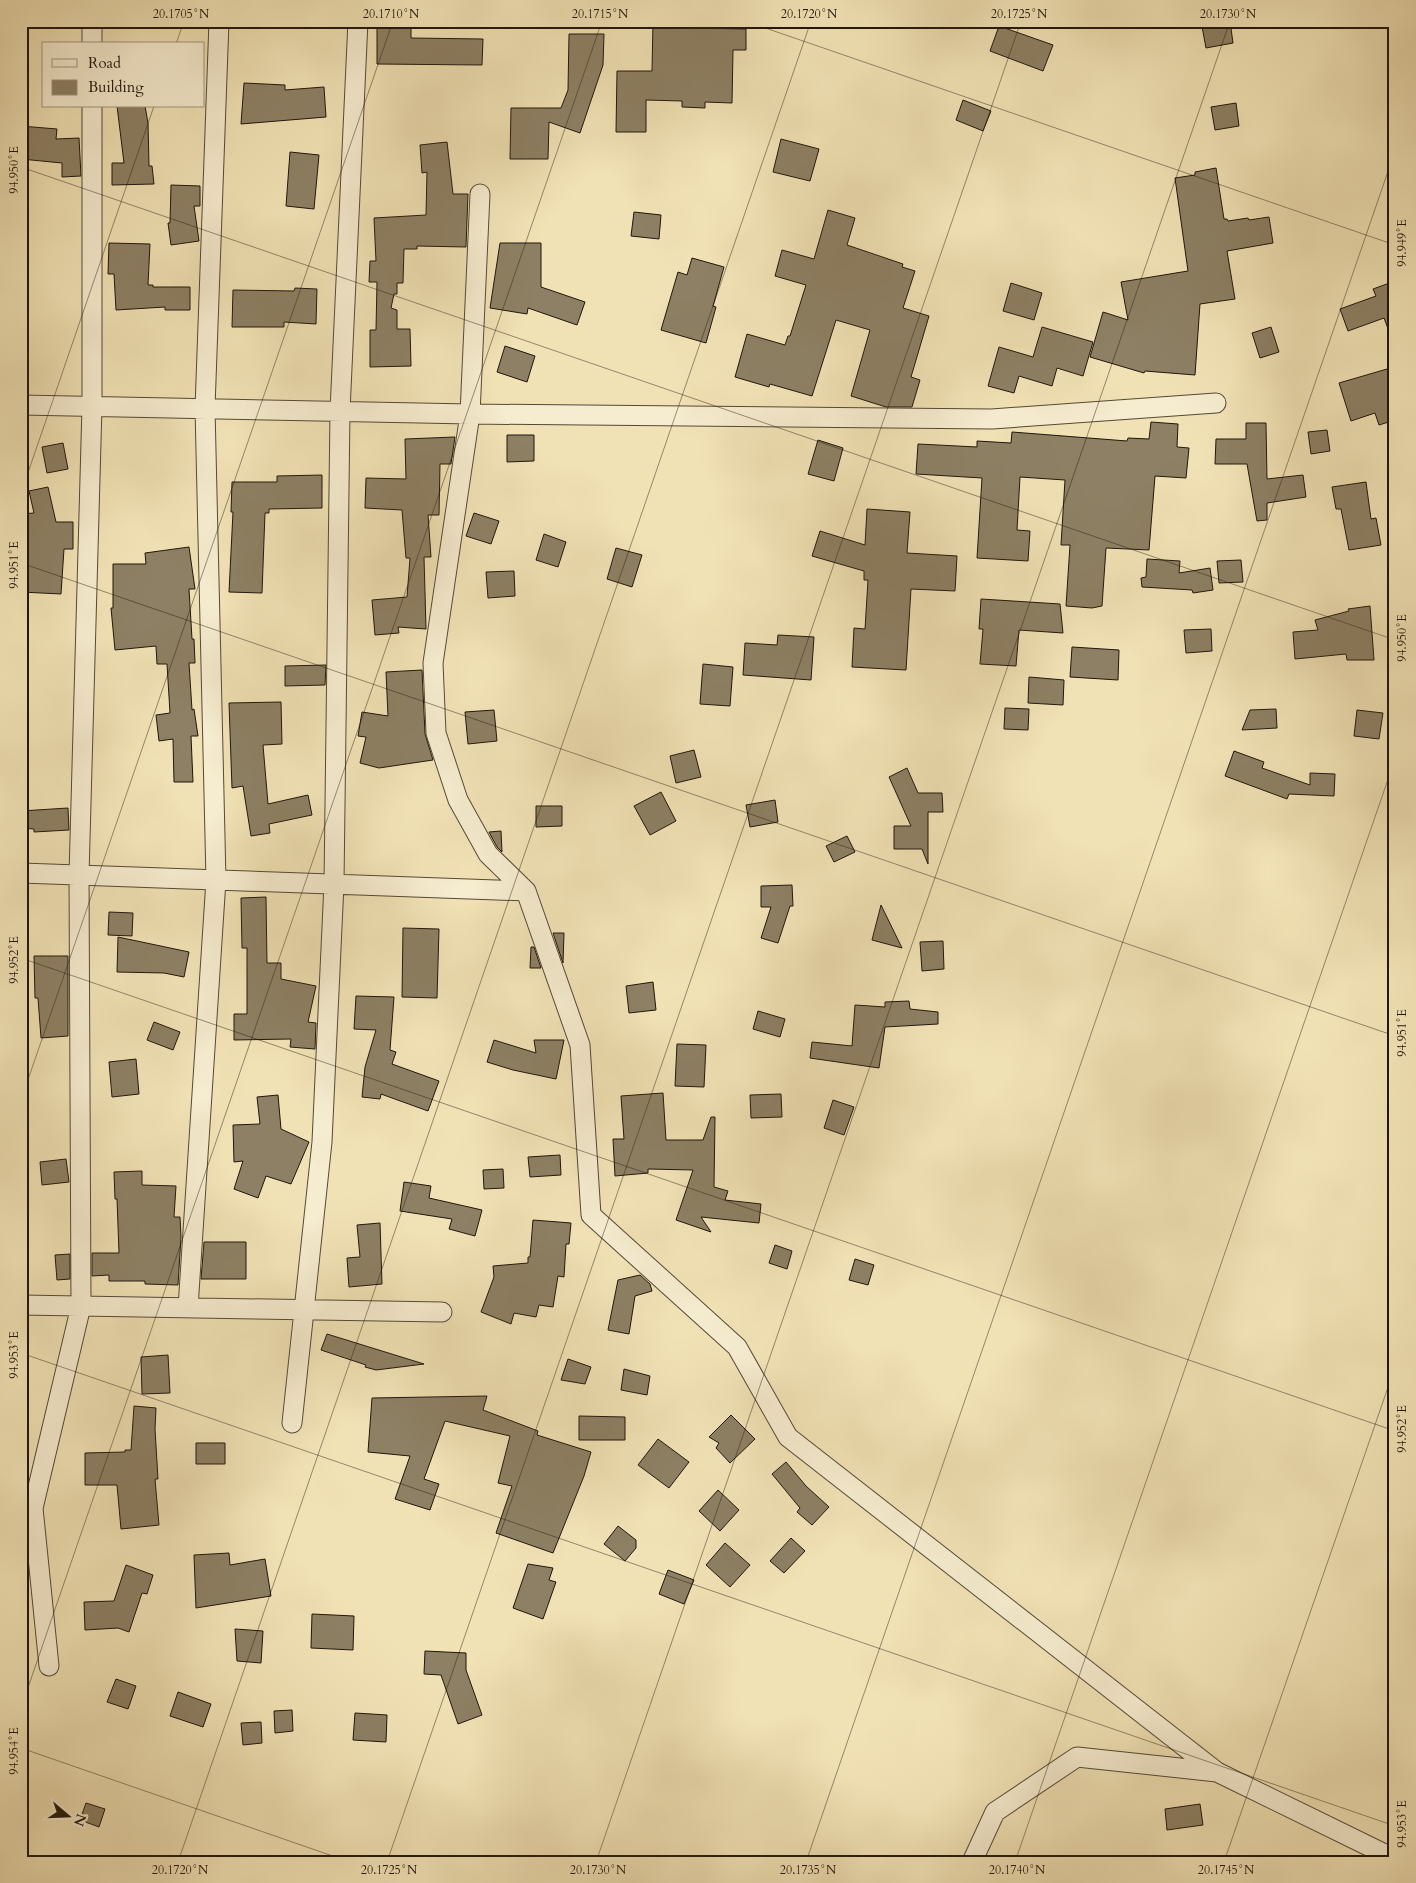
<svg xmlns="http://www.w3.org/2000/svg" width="1416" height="1883" font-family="Cardo,serif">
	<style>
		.building { fill: #8d8064; stroke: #20160c }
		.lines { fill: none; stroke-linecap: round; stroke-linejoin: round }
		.street-casing { stroke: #544936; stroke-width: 21 }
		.street { stroke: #f6eccf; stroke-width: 19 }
		.ticks { fill: none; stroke: #20160c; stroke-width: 1; stroke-opacity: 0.45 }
		.neatline { fill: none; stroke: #20160c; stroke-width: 2 }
		.ticks-label { font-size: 12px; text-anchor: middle; fill: #20160c }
	</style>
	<rect width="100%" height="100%" fill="#f1e2b5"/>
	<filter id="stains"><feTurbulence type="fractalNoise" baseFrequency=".004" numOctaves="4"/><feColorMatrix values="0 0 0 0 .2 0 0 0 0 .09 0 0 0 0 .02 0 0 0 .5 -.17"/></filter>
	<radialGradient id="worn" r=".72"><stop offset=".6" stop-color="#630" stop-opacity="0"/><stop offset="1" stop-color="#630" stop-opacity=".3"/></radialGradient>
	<path class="building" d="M 377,21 L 411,21 L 411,38 L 483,39 L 482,65 L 377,64 Z
		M 653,21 L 687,21 L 687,28 L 746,29 L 746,50 L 733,50 L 732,103 L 705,102 L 705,108 L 682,107 L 682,101 L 646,100 L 646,132 L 616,132 L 617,71 L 652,71 Z
		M 1201,21 L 1230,21 L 1233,43 L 1206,48 Z
		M 999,26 L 1053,45 L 1043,71 L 990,51 Z
		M 569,34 L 604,34 L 603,65 L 580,133 L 549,122 L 548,159 L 510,159 L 511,108 L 561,108 L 568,90 Z
		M 244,83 L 285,85 L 285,90 L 324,87 L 326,117 L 241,124 Z
		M 963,100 L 991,111 L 983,131 L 956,120 Z
		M 1236,103 L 1239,126 L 1215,130 L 1211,107 Z
		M 117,106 L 145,106 L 148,123 L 149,166 L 152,166 L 154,184 L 112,185 L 112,163 L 124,163 Z
		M 21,126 L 57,129 L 56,139 L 79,138 L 81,176 L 62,177 L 62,163 L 21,159 Z
		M 781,139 L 819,149 L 810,181 L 773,172 Z
		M 447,142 L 453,194 L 468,194 L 466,247 L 417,246 L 417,249 L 404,249 L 403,283 L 397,283 L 397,294 L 394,294 L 391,308 L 397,310 L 397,329 L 410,329 L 411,366 L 370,367 L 370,330 L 376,330 L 377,282 L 369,282 L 370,261 L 376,261 L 374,218 L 426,215 L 427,172 L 422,173 L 420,145 Z
		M 290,152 L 319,155 L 314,209 L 286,206 Z
		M 1216,168 L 1224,219 L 1227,219 L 1228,221 L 1248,218 L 1249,220 L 1269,217 L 1273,243 L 1227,251 L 1235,299 L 1200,304 L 1195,375 L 1145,371 L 1144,373 L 1090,357 L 1103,312 L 1128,320 L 1121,282 L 1188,271 L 1175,178 L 1195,175 L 1195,172 Z
		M 171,185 L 200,186 L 200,206 L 194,206 L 199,241 L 171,245 L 168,223 L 170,223 Z
		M 828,210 L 855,218 L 847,245 L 903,264 L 902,267 L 915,271 L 903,308 L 929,316 L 911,377 L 920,380 L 912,407 L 886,407 L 851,396 L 870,330 L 836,320 L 812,396 L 770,384 L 769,387 L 735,377 L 747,334 L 785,345 L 788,336 L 790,336 L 806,285 L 775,276 L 782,250 L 814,259 Z
		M 634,212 L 661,215 L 659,239 L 631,236 Z
		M 109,243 L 150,244 L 148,285 L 153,285 L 153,287 L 190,287 L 190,310 L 165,310 L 165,307 L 116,310 L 114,274 L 108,274 Z
		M 500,243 L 541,243 L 541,287 L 585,302 L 577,325 L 528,308 L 527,314 L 490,308 Z
		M 692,258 L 724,267 L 713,306 L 716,307 L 706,343 L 661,330 L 678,272 L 687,275 Z
		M 1395,281 L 1395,342 L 1393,342 L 1384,318 L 1348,331 L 1340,309 L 1376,296 L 1373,289 Z
		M 1011,283 L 1042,293 L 1034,320 L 1003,311 Z
		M 295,288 L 317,289 L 316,324 L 284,322 L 284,327 L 232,327 L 233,290 L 294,291 Z
		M 1042,327 L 1093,342 L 1083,376 L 1057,368 L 1052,386 L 1019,376 L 1014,393 L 988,386 L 999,347 L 1033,357 Z
		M 1271,327 L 1279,352 L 1260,358 L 1252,333 Z
		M 505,346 L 535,356 L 527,382 L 497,372 Z
		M 1387,369 L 1395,395 L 1395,420 L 1379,425 L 1375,413 L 1351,421 L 1339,383 Z
		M 1151,422 L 1178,424 L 1177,447 L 1189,448 L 1186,478 L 1155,476 L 1149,550 L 1106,548 L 1102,606 L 1092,608 L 1066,606 L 1070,545 L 1061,545 L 1065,480 L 1020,477 L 1017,530 L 1030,531 L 1028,561 L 977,558 L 982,478 L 916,474 L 918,444 L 977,447 L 977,441 L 1011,443 L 1012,432 L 1127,441 L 1128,438 L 1149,439 Z
		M 1246,423 L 1266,423 L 1267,479 L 1303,475 L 1306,497 L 1267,503 L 1267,520 L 1257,521 L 1247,464 L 1215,464 L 1216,439 L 1246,439 Z
		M 1327,430 L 1330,451 L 1311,454 L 1308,432 Z
		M 507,435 L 534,435 L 534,461 L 507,462 Z
		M 455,437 L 451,464 L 440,464 L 439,515 L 428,515 L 431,557 L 424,557 L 426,629 L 398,627 L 399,633 L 375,635 L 372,600 L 407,597 L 410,558 L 406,558 L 402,510 L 365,508 L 366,478 L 406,479 L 405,439 Z
		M 818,440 L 843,448 L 834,481 L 808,474 Z
		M 63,443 L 68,469 L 47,473 L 42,447 Z
		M 322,475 L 322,508 L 269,509 L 269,513 L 265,513 L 262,593 L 229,592 L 233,512 L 231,512 L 232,482 L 277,482 L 277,476 Z
		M 1366,482 L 1371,519 L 1376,518 L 1381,545 L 1349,550 L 1341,509 L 1336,509 L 1332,487 Z
		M 48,487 L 56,522 L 73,522 L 73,549 L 64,549 L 61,594 L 21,592 L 21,514 L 34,513 L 29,491 Z
		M 867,509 L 910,512 L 907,553 L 957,556 L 955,591 L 911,589 L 906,670 L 852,667 L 854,628 L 865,629 L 868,580 L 864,580 L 864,571 L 812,556 L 820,531 L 865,545 Z
		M 474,513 L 499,521 L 491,544 L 466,536 Z
		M 544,534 L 566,542 L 558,567 L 536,560 Z
		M 189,547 L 195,589 L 189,589 L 192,639 L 194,639 L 195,663 L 189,663 L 192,710 L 194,709 L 198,736 L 191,736 L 193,782 L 174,782 L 173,739 L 159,741 L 156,715 L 170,713 L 167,664 L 157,664 L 156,646 L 115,650 L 111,608 L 113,608 L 113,564 L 146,564 L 145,553 Z
		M 616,548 L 642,555 L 632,587 L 607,579 Z
		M 1147,559 L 1180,561 L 1179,573 L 1210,568 L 1213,590 L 1193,593 L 1192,590 L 1142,587 L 1141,578 L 1146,577 Z
		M 1241,560 L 1243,582 L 1219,583 L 1217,561 Z
		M 514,571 L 515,596 L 488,598 L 486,572 Z
		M 981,599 L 1060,604 L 1063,633 L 1019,630 L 1016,666 L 980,664 L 983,629 L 979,629 Z
		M 1370,606 L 1374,660 L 1347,660 L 1346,654 L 1295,659 L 1293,632 L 1318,630 L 1315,620 L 1349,611 L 1348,609 Z
		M 1211,629 L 1212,651 L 1186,653 L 1184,630 Z
		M 778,635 L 814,637 L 811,680 L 743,675 L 745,643 L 777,645 Z
		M 1072,647 L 1119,650 L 1118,680 L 1070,677 Z
		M 703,664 L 733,667 L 730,706 L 700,704 Z
		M 326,665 L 325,685 L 285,686 L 285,666 Z
		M 422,670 L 425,734 L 433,760 L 379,768 L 360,763 L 366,737 L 358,736 L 362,712 L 388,716 L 386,672 Z
		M 1029,677 L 1064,680 L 1063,705 L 1028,703 Z
		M 281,702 L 282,744 L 263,745 L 268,804 L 308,795 L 312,815 L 269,824 L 270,833 L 251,836 L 243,786 L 232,788 L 229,703 Z
		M 1005,708 L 1029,709 L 1028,730 L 1004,729 Z
		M 1276,709 L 1277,728 L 1242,730 L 1250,710 Z
		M 494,710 L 497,741 L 468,744 L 465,712 Z
		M 1357,710 L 1383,713 L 1379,739 L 1354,736 Z
		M 694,750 L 701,777 L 676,783 L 670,756 Z
		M 1234,751 L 1264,762 L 1262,768 L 1310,785 L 1310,773 L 1335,774 L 1334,796 L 1289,794 L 1287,799 L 1225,776 Z
		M 907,768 L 918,793 L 942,793 L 943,812 L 928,812 L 928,864 L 922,849 L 894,849 L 894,826 L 911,826 L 889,777 Z
		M 661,792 L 676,821 L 650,835 L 634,806 Z
		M 775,800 L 778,822 L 750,827 L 746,805 Z
		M 536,806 L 562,806 L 562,826 L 536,827 Z
		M 68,808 L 69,830 L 34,832 L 34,829 L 21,828 L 21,811 Z
		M 501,831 L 502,852 L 497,847 L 489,832 Z
		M 847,836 L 855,852 L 834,862 L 826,846 Z
		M 792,885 L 793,906 L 790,906 L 778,943 L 761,938 L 771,907 L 761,907 L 761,886 Z
		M 266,897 L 267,963 L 281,963 L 281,979 L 316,986 L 308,1022 L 316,1023 L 315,1049 L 290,1047 L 291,1039 L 234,1040 L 234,1014 L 247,1014 L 247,948 L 242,948 L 241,898 Z
		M 881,905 L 902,948 L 872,940 Z
		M 109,912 L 133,913 L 132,936 L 108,935 Z
		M 403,928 L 439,929 L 437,998 L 402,997 Z
		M 553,933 L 564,933 L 563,963 Z
		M 118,937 L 189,952 L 184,977 L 164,973 L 117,972 Z
		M 943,941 L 944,969 L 922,971 L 920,942 Z
		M 531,947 L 534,947 L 541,968 L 530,968 Z
		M 34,956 L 68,956 L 68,1036 L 41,1038 L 38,998 L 35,998 Z
		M 653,982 L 656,1010 L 629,1013 L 626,986 Z
		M 356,996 L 394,997 L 390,1050 L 396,1052 L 392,1064 L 439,1081 L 428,1111 L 381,1094 L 380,1099 L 362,1097 L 365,1067 L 376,1030 L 354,1029 Z
		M 909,1001 L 910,1009 L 938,1012 L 938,1024 L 885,1027 L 879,1068 L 810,1058 L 812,1042 L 852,1046 L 855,1005 L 885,1007 L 885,1002 Z
		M 758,1011 L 785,1019 L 780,1037 L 753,1029 Z
		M 154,1022 L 180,1032 L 173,1050 L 147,1040 Z
		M 494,1040 L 536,1053 L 534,1040 L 564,1040 L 556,1079 L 513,1070 L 487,1062 Z
		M 677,1044 L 706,1045 L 704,1087 L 675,1086 Z
		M 136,1059 L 139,1094 L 112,1097 L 109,1062 Z
		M 663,1093 L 666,1140 L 703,1140 L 711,1117 L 715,1117 L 714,1187 L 728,1191 L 725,1200 L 761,1204 L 759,1223 L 701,1217 L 711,1232 L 676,1220 L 693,1170 L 648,1169 L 648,1173 L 615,1176 L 613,1139 L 624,1139 L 621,1096 Z
		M 781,1094 L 782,1117 L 751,1118 L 750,1095 Z
		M 278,1095 L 281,1129 L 309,1142 L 291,1184 L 266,1176 L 258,1198 L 234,1189 L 243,1161 L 234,1162 L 233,1125 L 260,1124 L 257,1097 Z
		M 833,1100 L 854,1107 L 844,1135 L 824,1128 Z
		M 560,1155 L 561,1175 L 530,1177 L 528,1157 Z
		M 66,1159 L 69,1182 L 42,1185 L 40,1162 Z
		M 503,1169 L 504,1188 L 484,1189 L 483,1170 Z
		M 142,1171 L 142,1185 L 176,1186 L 174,1217 L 180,1217 L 181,1237 L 178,1285 L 145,1284 L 145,1281 L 109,1281 L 109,1275 L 92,1276 L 92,1253 L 119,1253 L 117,1199 L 115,1199 L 114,1172 Z
		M 404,1182 L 431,1186 L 429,1198 L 482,1210 L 475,1236 L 449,1229 L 452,1219 L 400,1211 Z
		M 533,1220 L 571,1223 L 569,1244 L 566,1244 L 564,1277 L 558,1276 L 553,1307 L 539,1305 L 536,1317 L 514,1313 L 511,1324 L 481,1312 L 494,1277 L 493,1266 L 528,1263 L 528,1257 L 530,1257 Z
		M 380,1223 L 382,1284 L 349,1287 L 347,1258 L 360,1257 L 357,1225 Z
		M 204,1242 L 246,1242 L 246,1279 L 201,1279 Z
		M 775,1245 L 792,1251 L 787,1269 L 769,1263 Z
		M 70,1254 L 70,1279 L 57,1280 L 55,1255 Z
		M 855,1259 L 874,1265 L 868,1285 L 849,1280 Z
		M 640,1275 L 650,1284 L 652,1291 L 635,1296 L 629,1334 L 608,1330 L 618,1280 Z
		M 327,1334 L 424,1364 L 376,1370 L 365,1367 L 366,1365 L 321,1350 Z
		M 168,1355 L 170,1393 L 142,1394 L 141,1357 Z
		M 568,1359 L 591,1367 L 585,1384 L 561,1380 Z
		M 624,1369 L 650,1376 L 647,1395 L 621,1390 Z
		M 487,1396 L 483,1410 L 538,1431 L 537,1435 L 591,1452 L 584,1476 L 553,1553 L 496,1533 L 512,1486 L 498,1483 L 510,1436 L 445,1421 L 424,1479 L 439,1484 L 430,1510 L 395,1499 L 410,1456 L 368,1452 L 372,1398 Z
		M 134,1406 L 156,1408 L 155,1429 L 158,1479 L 155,1479 L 159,1525 L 121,1529 L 117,1485 L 85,1485 L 85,1453 L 125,1452 L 125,1450 L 131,1450 Z
		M 731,1415 L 755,1439 L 730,1463 L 716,1448 L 719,1443 L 709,1437 Z
		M 579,1416 L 625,1417 L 625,1440 L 579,1440 Z
		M 658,1439 L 689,1462 L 669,1488 L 638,1465 Z
		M 196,1443 L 225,1443 L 225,1464 L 196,1464 Z
		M 786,1462 L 806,1486 L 829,1507 L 812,1525 L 797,1512 L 800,1508 L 772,1474 Z
		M 718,1490 L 739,1510 L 720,1531 L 699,1511 Z
		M 618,1526 L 636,1540 L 636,1548 L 625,1561 L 604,1544 Z
		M 791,1538 L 805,1551 L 784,1573 L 770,1561 Z
		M 725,1543 L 750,1565 L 730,1587 L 706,1565 Z
		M 229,1553 L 230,1565 L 265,1559 L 271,1596 L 196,1608 L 194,1555 Z
		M 528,1564 L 553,1568 L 549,1580 L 556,1582 L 543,1619 L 513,1608 Z
		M 126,1565 L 153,1575 L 147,1594 L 142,1593 L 129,1632 L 118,1628 L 85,1630 L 84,1602 L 114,1601 Z
		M 668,1570 L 694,1580 L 684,1604 L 659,1594 Z
		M 312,1614 L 354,1616 L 353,1650 L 311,1648 Z
		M 235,1629 L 263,1631 L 261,1663 L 237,1661 Z
		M 425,1651 L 466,1653 L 466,1670 L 482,1715 L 458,1724 L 441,1675 L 424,1674 Z
		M 116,1679 L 136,1686 L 128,1709 L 107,1702 Z
		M 178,1692 L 211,1704 L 203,1727 L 170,1716 Z
		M 292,1710 L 293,1731 L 275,1733 L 274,1711 Z
		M 355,1713 L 387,1715 L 386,1742 L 353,1740 Z
		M 261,1722 L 262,1743 L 243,1745 L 241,1723 Z
		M 86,1803 L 105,1809 L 99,1827 L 80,1820 Z
		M 1200,1804 L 1203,1825 L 1167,1830 L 1165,1809 Z"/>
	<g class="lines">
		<g class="street-casing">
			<path id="street" d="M 92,21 L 92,44
				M 480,194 L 470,414 L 433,663 L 436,733 L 458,800 L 488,854 L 526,891 L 580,1045 L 591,1215 L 737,1347 L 788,1437 L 1217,1772
				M 21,405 L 470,414 L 992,419 L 1216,403
				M 21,873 L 526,891
				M 21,1305 L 442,1312
				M 188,1308 L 216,880 L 205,408 L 219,21
				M 292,1423 L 322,1142 L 334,884 L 340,411 L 358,21
				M 49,1666 L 33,1508 L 81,1306 L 79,875 L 92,406 L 92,106
				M 972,1862 L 995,1812 L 1077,1757 L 1217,1772 L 1395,1859"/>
		</g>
		<use href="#street" class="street"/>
	</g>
	<path class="ticks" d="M 745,21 L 1395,245M 176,44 L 184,21M 21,167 L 1395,640M 21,493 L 154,106M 21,563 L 1395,1036M 21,958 L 1395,1431M 21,1100 L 393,21M 21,1353 L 1395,1826M 21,1708 L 602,21M 21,1748 L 350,1862M 178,1862 L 811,21M 387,1862 L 1021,21M 596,1862 L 1230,21M 806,1862 L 1395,151M 1015,1862 L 1395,759M 1224,1862 L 1395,1367"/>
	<rect width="1416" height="1883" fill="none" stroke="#f1e2b5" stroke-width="55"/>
	<rect x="42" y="42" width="162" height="65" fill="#f6eccf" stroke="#a09681"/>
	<rect x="52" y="59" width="25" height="8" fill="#f6eccf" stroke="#a09681"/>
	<text x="88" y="68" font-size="15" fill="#20160c">Road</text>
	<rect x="52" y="80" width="25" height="15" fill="#8d8064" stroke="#a09681"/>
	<text x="88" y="92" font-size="15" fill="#20160c">Building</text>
	<g transform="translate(68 1816) rotate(109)" stroke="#f6eccf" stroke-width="4" paint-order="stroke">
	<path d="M0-4L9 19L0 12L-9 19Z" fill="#20160c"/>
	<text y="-8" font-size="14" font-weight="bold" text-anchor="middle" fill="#20160c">N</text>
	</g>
	<rect x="28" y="28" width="1360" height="1828" class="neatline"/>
	<g class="ticks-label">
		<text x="181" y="18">20.1705°N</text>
		<text x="391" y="18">20.1710°N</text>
		<text x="600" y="18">20.1715°N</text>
		<text x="809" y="18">20.1720°N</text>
		<text x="1019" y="18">20.1725°N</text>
		<text x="1228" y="18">20.1730°N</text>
		<text transform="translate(14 170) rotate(-90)" y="4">94.950°E</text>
		<text transform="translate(1402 243) rotate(-90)" y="4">94.949°E</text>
		<text transform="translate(14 565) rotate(-90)" y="4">94.951°E</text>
		<text transform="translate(1402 638) rotate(-90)" y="4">94.950°E</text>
		<text transform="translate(14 960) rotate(-90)" y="4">94.952°E</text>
		<text transform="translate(1402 1033) rotate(-90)" y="4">94.951°E</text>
		<text transform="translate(14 1355) rotate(-90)" y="4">94.953°E</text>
		<text transform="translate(1402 1429) rotate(-90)" y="4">94.952°E</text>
		<text transform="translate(14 1751) rotate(-90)" y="4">94.954°E</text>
		<text transform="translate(1402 1824) rotate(-90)" y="4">94.953°E</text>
		<text x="180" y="1874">20.1720°N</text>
		<text x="389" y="1874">20.1725°N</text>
		<text x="598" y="1874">20.1730°N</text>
		<text x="808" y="1874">20.1735°N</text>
		<text x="1017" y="1874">20.1740°N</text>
		<text x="1226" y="1874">20.1745°N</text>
	</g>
	<rect width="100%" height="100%" filter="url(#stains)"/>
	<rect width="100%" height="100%" fill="url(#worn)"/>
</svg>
